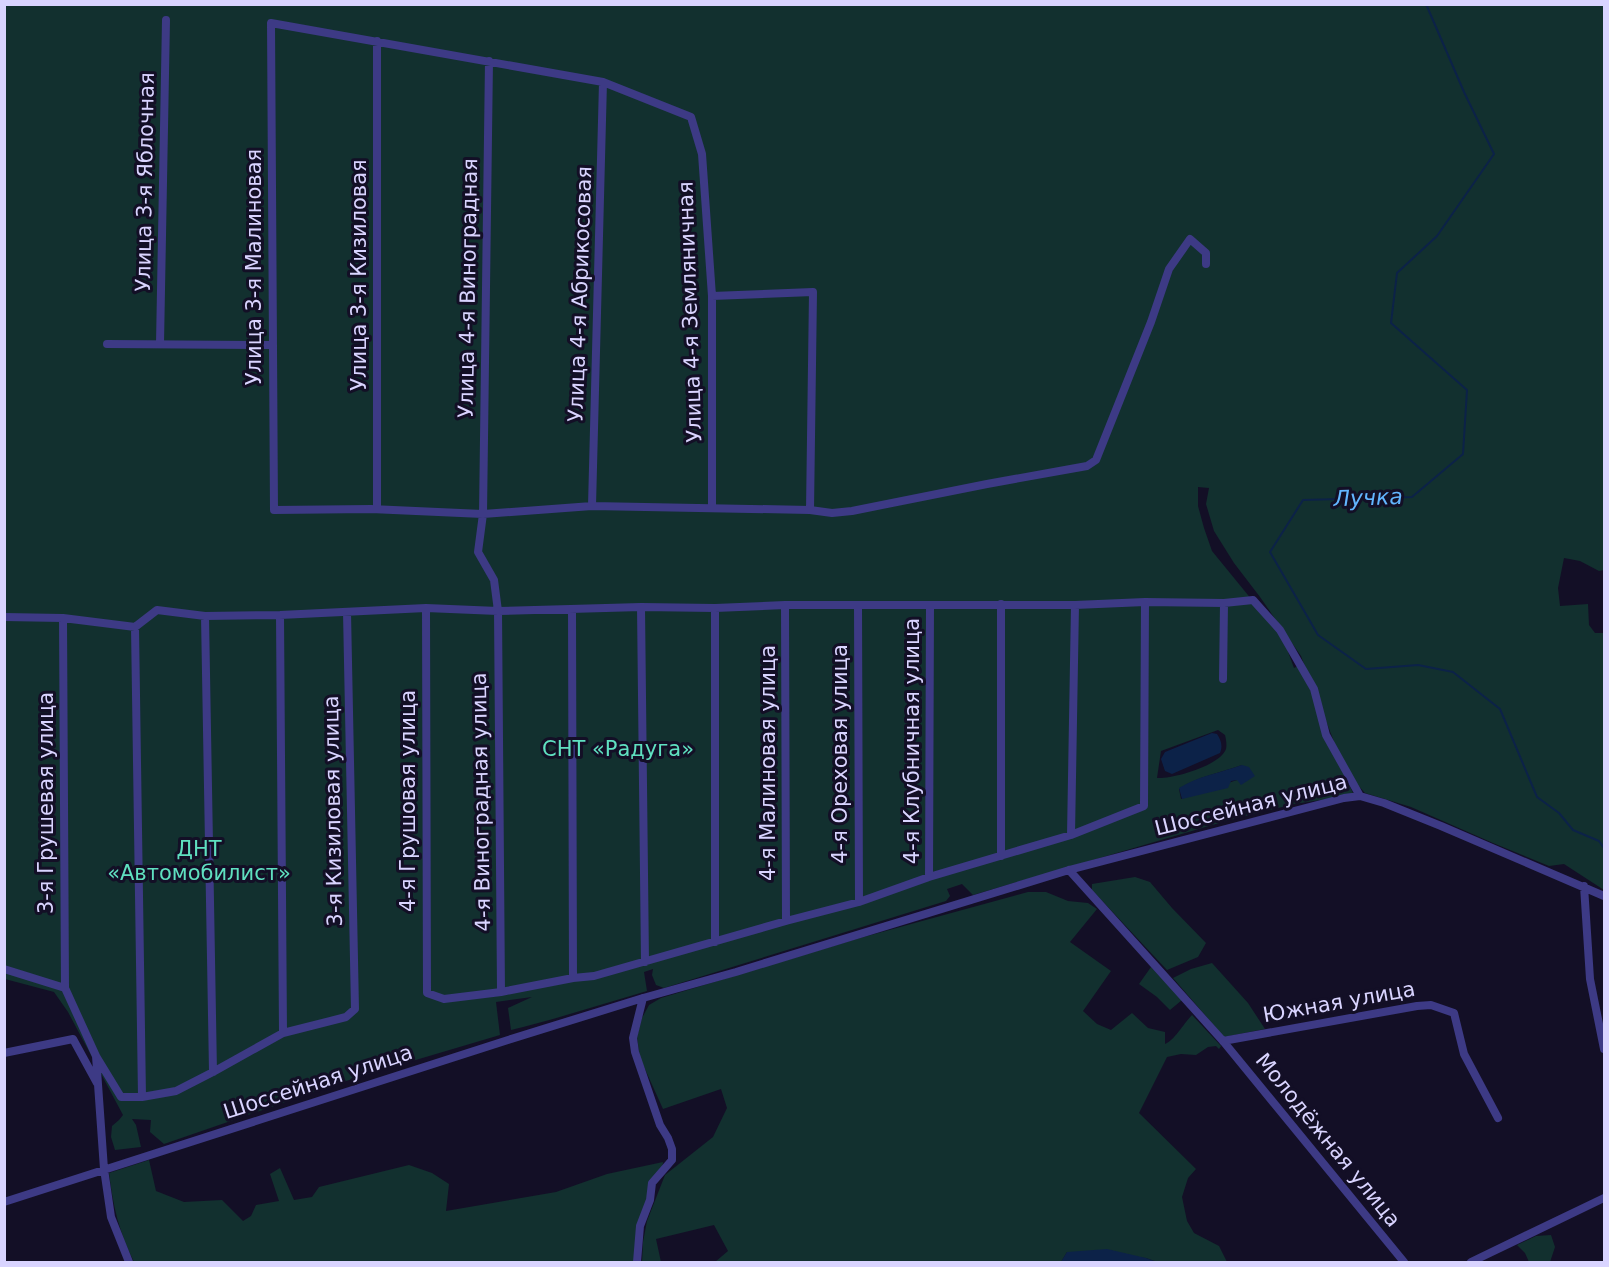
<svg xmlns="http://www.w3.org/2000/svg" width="1609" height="1267" font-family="'DejaVu Sans',sans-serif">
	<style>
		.green { fill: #12302f; fill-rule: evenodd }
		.water { fill: #0c2248 }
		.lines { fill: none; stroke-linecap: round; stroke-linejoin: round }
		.stream { stroke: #0c2248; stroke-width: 2 }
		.minor { stroke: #3d3a85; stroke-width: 8 }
		.labels { text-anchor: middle; stroke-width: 6; stroke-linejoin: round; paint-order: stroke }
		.street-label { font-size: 21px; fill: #d9d4ff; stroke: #130f26 }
		.park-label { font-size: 21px; fill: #5fe0c0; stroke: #130f26 }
		.water-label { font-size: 22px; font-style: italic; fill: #62b6ff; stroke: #130f26 }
	</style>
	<rect width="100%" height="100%" fill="#130f26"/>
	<path class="green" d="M 4,5 L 1604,5 L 1604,570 L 1599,571 L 1580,561 L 1564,558 L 1558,588 L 1560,606 L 1588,604 L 1589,625 L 1595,633 L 1604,633 L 1604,890 L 1564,864 L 1549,866 L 1493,843 L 1411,807 L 1365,793 L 1355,782 L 1338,752 L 1301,656 L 1260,597 L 1234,563 L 1214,531 L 1206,504 L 1209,488 L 1198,487 L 1198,506 L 1204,528 L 1212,551 L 1283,638 L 1294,668 L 1298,666 L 1314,697 L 1329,744 L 1354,795 L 1294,804 L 1226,821 L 973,895 L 962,884 L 947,889 L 950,896 L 946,901 L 664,988 L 656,985 L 652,975 L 653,969 L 644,972 L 647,991 C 602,1004 557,1019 511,1030 L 508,1008 L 532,997 L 496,1002 L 500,1035 L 355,1078 L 164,1144 L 150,1132 L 151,1120 L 132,1119 L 136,1125 L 141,1147 L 115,1150 L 111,1137 L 112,1126 L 119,1120 L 123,1115 L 68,1012 L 54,992 L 5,979 ZM 1218,730 L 1225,735 C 1226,739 1227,745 1226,749 C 1220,766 1172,779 1157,778 L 1161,751 ZM 1242,765 L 1237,780 L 1181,799 L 1179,789 C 1198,776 1220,773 1242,765 Z
		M 1135,877 L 1150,882 L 1172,908 L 1206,943 L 1198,957 L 1167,970 L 1092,890 L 1092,884 Z
		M 1028,892 L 1046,892 L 1068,901 L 1088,903 L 1097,909 L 1070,942 L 1111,971 L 1083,1011 L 1097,1024 L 1111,1030 L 1132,1013 L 1148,1028 L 1165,1032 L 1165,1044 C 1174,1041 1184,1023 1192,1015 L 1221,1046 L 1219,1049 L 1216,1046 L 1208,1047 L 1196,1055 L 1181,1054 L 1167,1057 L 1139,1113 L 1196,1169 L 1188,1178 L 1182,1197 L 1187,1221 L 1194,1233 L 1219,1246 L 1227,1262 L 1157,1262 L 1146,1258 L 1067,1252 L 1061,1262 L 715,1262 L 728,1251 L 714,1225 L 656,1239 L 661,1262 L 642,1262 L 643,1242 L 647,1221 L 665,1175 L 713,1137 L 727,1108 L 721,1089 L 663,1109 L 640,1058 L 637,1037 L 642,1018 L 649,1005 L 661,998 L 860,938 Z
		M 1212,963 L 1248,1003 L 1265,1029 L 1224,1037 L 1173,978 L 1191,969 Z
		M 1151,967 L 1182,1000 L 1170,1010 L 1157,997 L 1139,984 Z
		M 149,1160 L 156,1191 L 184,1202 L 222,1200 L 243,1221 L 251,1216 L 256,1205 L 279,1201 L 270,1174 L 280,1168 L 294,1200 L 312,1197 L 319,1187 L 409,1165 L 432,1173 L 449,1184 L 446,1211 L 556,1192 L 607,1174 L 663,1162 L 662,1169 L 650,1183 L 635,1262 L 134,1262 C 119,1232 113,1206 109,1173 Z
		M 1551,1235 L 1555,1247 L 1550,1262 L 1529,1262 L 1525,1253 L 1517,1245 L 1536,1236 Z"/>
	<path class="water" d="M 1212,733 L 1217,734 C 1221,740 1223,746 1220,753 L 1172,774 L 1165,771 L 1161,759 L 1165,752 Z
		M 1242,765 L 1249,767 L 1255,776 L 1241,785 L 1237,780 L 1231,781 L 1228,788 L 1182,799 L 1179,788 C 1198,776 1220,773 1242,765 Z
		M 1107,1249 L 1146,1258 L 1157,1262 L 1061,1262 L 1067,1252 Z"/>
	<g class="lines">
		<path class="stream" d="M 1426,4 L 1464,92 L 1494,154 L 1437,236 L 1397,273 L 1391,323 L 1467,390 L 1463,454 L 1412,497 L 1303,500 L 1270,552 L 1318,635 L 1366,669 L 1418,665 L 1453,672 L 1500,709 L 1537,797 L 1559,813 L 1573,830 L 1599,841 L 1604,848"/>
		<path class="minor" d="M 377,41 L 377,509
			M 489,61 L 483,514 L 478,552 L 494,580 L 498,611 L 501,992
			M 712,296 L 813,292 L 810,510
			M 107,344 L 273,345
			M 160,344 L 166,20
			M 592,506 L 603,82
			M 712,507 L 712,296 L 702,154 L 691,117 L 603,82 L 271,23 L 274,510 L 371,509 L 483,514 L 592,506 L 810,510 L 832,513 L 852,511 L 987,484 L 1087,466 L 1096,460 L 1151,322 L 1169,269 L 1190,239 L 1206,253 L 1206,264
			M 785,605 L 786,921
			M 858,606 L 859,902
			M 641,607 L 645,962
			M 426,608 L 427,993 L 444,999 L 501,992 L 573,978 L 594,976 L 786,921 L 859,902 L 929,877 L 1071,835 L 1144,806 L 1145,602
			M 572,610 L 573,978
			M 280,615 L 283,1033
			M 205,616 L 213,1072
			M 4,617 L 63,618 L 135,627 L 157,610 L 205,616 L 280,615 L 426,608 L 498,611 L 641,607 L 715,608 L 785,605 L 1075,605 L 1145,602 L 1224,603 L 1253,600 L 1280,630 L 1314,689 L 1326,735 L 1360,796
			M 63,618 L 65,988 L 96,1056 L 104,1169 L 111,1217 L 129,1262
			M 135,627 L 142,1097
			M 1223,679 L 1224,603
			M 1071,835 L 1075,605
			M 1001,856 L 1001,604
			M 1069,870 L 1223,1041 L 1404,1262
			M 929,877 L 930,606
			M 1584,886 L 1590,979 L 1604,1049
			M 715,942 L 715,608
			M 4,969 L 65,988
			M 1223,1041 L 1417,1006 L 1431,1005 L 1454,1013 L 1464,1054 L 1498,1118
			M 4,1053 L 73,1039 L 97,1083
			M 96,1056 L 121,1097 L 142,1097 L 176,1091 L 213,1072 L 283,1033 L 346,1017 L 355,1009 L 347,612
			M 4,1202 L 508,1040 L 643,998 L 736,972 L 1069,870 L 1344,798 L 1360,796 L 1384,803 L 1441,826 L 1604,896
			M 637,1262 L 640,1226 L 650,1200 L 652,1183 L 672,1160 L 672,1149 L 668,1138 L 660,1125 L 635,1052 L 633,1038 L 643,998
			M 1471,1262 L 1604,1198"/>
	</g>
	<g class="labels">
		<g class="street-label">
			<text transform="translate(145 182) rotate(-89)" y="7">Улица 3-я Яблочная</text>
			<text transform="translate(254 267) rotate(-90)" y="7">Улица 3-я Малиновая</text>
			<text transform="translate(359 275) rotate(-90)" y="7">Улица 3-я Кизиловая</text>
			<text transform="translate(468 288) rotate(-89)" y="7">Улица 4-я Виноградная</text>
			<text transform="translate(580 294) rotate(-88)" y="7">Улица 4-я Абрикосовая</text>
			<text transform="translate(690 312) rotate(-92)" y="7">Улица 4-я Земляничная</text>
			<text transform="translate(912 741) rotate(-90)" y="7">4-я Клубничная улица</text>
			<text transform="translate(840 754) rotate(-90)" y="7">4-я Ореховая улица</text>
			<text transform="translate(768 763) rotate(-90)" y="7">4-я Малиновая улица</text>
			<text transform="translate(408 801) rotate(-90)" y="7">4-я Грушовая улица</text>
			<text transform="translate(481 802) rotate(-91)" y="7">4-я Виноградная улица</text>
			<text transform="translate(46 803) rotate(-90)" y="7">3-я Грушевая улица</text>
			<text transform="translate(1251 805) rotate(-14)" y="7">Шоссейная улица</text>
			<text transform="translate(333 811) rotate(-91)" y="7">3-я Кизиловая улица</text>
			<text transform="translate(1339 1002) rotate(-10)" y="7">Южная улица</text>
			<text transform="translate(318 1082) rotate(-18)" y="7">Шоссейная улица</text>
			<text transform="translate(1328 1140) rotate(51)" y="7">Молодёжная улица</text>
		</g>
		<g class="park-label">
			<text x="618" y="756">СНТ «Радуга»</text>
			<text x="199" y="856">ДНТ<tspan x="199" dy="24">«Автомобилист»</tspan></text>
		</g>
		<g class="water-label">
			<text transform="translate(1368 497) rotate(-2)" y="8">Лучка</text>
		</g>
	</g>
	<rect width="1609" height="1267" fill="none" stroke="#d9d4ff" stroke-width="12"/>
</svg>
